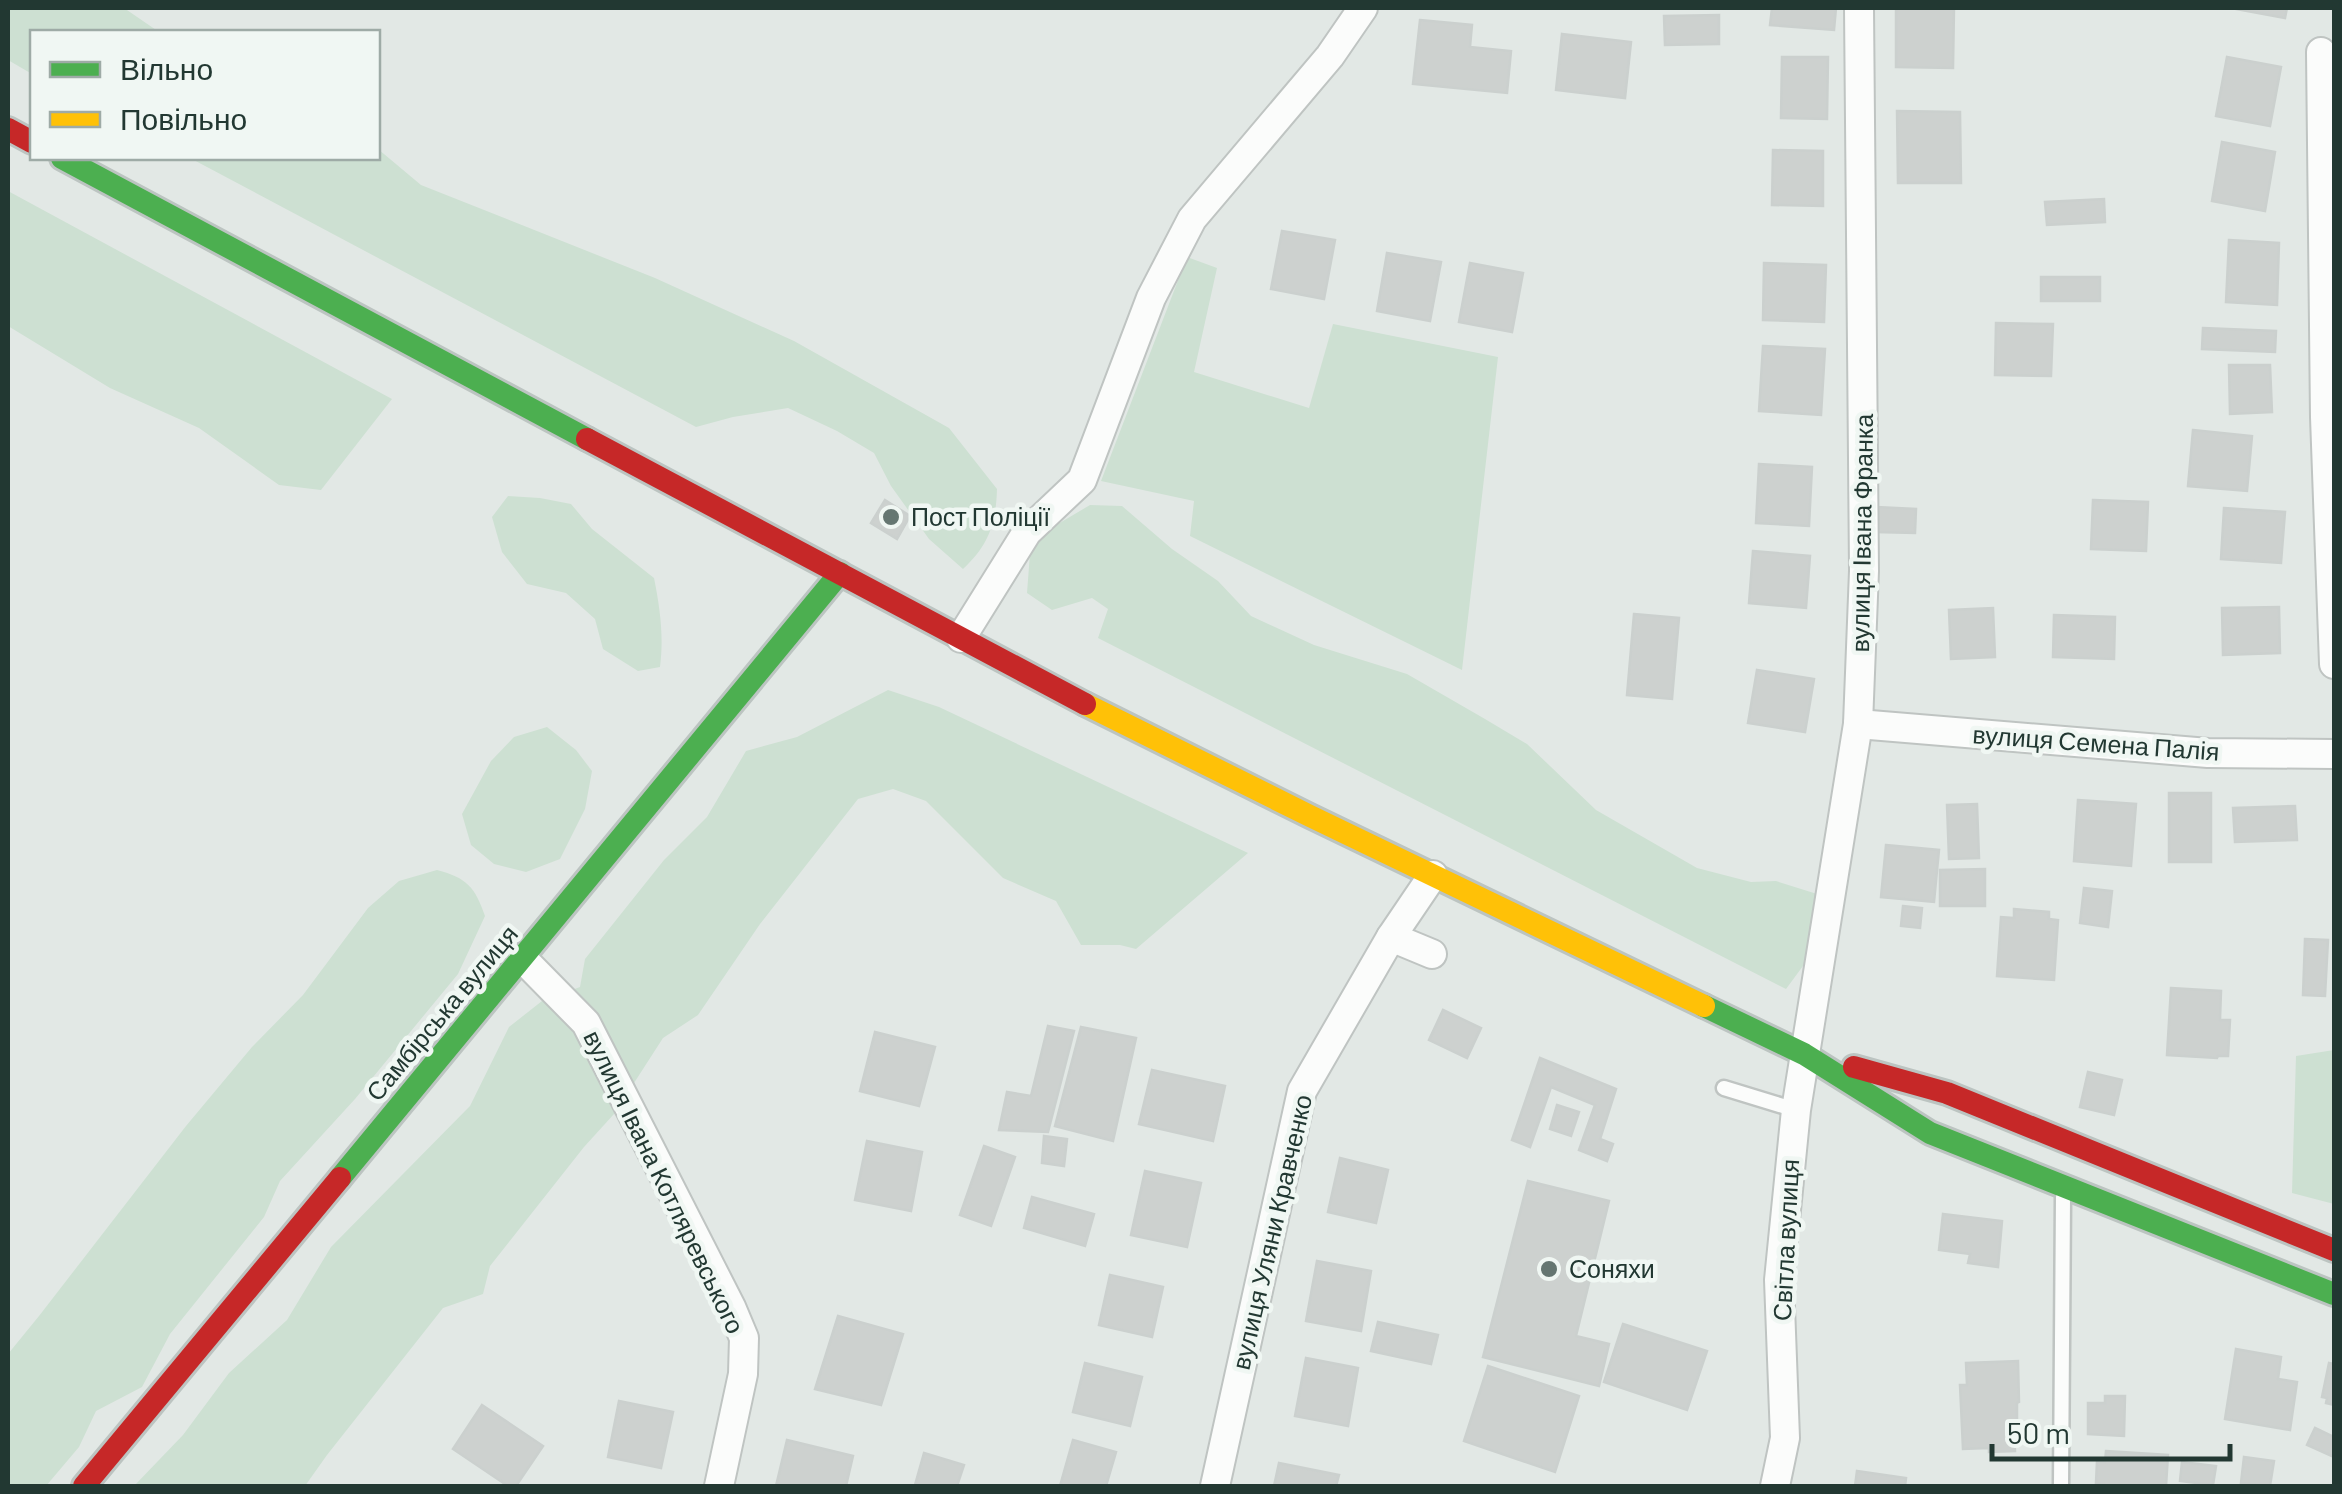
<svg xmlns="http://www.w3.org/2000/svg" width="2342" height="1494" viewBox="0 0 2342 1494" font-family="Barlow,sans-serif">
<rect width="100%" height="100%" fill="#e2e8e5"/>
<!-- green -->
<g fill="#cde0d2">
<polygon points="8,8 124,8 159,32 32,32 32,74 8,60"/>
<path d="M378 149 421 185 655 278 794 341 949 428 997 489C996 523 989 545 963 569L929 539 891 486 874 453 837 431 788 408 733 417 696 427 190 158H378Z"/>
<polygon points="8,191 392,399 321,490 279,485 199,428 110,388 8,326"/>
<polygon points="1187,257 1217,268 1194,372 1309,408 1333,324 1498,357 1462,670 1190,536 1194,501 1101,481"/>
<path d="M508 496 540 498 571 504 592 529 654 578C660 608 664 636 660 667L638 671 603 649 595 619 566 593 527 584 502 552 492 517Z"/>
<polygon points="1090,505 1122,506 1172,549 1218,581 1251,616 1314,645 1407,674 1485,719 1527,744 1596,810 1697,868 1751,882 1776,881 1817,894 1831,928 1786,989 1098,638 1108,609 1092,598 1052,610 1027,593 1031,540"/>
<polygon points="888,690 939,707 1248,853 1136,949 1120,945 1081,945 1056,901 1003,878 926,801 893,789 858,799 760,924 698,1015 663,1038 614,1114 584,1147 490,1266 483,1294 443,1308 327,1455 305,1486 134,1486 183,1435 229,1373 287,1320 331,1247 470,1106 509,1027 542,1001 580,987 585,959 664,860 707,817 746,751 797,737"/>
<polygon points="547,727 576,750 592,771 585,809 560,859 526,872 494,864 471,845 462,814 491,761 514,737"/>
<path d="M437 870C467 878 475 887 485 916L458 974 355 1099 280 1181 264 1217 170 1334 142 1387 96 1411 79 1447 46 1486H8V1354L39 1316 186 1126 252 1047 303 995 368 908 399 881Z"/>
<polygon points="2334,1050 2334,1204 2292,1193 2296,1056"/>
</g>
<!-- building -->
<g fill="#cdd1cf" stroke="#cbd0ce" stroke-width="2.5">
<polygon points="1772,8 1836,8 1834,30 1770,25"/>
<polygon points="1896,8 1954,8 1953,68 1896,67"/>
<polygon points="2231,8 2287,8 2285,18"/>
<polygon points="1719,15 1719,44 1665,45 1664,16"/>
<polygon points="1420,20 1472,25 1470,47 1511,51 1507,93 1413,84"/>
<polygon points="1562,34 1631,42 1625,98 1556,90"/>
<polygon points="1782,57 1828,57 1827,119 1781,118"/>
<polygon points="2227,57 2281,67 2270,126 2216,116"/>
<polygon points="1897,111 1960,112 1961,183 1898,183"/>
<polygon points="2222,142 2275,152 2265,211 2212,201"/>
<polygon points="1773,150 1823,151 1823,206 1772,205"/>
<polygon points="2104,199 2105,222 2047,225 2045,202"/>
<polygon points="1282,231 1335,240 1324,299 1271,289"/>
<polygon points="2229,240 2279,243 2277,305 2226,302"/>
<polygon points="1387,253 1441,262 1430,321 1377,311"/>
<polygon points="1470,263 1523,273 1512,332 1459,322"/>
<polygon points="1764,263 1826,265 1824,322 1763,320"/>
<rect x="2041" y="277" width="59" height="24"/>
<polygon points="1996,323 2053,324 2051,376 1995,375"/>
<polygon points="2203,328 2276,331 2275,352 2202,349"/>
<polygon points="1763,346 1825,349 1821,415 1759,411"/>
<polygon points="2229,365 2270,365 2272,412 2230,414"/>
<polygon points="2193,430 2252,436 2247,491 2188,486"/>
<polygon points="1759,464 1812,467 1809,526 1756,523"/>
<polygon points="885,500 910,516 897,539 871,523"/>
<polygon points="2093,500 2148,502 2146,551 2091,549"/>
<polygon points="1876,507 1916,509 1915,533 1875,532"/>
<polygon points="2224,508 2285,512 2281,563 2221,559"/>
<polygon points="1753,551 1810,556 1806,608 1749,603"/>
<polygon points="2279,607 2280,653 2223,655 2222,608"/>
<polygon points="1993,608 1995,657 1951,659 1949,610"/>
<polygon points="1634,614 1679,618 1672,699 1627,695"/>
<polygon points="2054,615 2115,617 2114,659 2053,657"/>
<polygon points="1757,670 1814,679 1805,732 1748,723"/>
<rect x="2169" y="793" width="42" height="69"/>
<polygon points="2078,800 2136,804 2131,866 2074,861"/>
<polygon points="1977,804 1979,858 1949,859 1947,805"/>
<polygon points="2295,806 2297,840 2235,842 2233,808"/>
<polygon points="1886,845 1939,850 1934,902 1881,897"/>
<polygon points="1985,869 1985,906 1940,906 1940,870"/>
<polygon points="2084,888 2112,891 2108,927 2080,923"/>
<polygon points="1903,906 1922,908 1920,928 1901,926"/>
<polygon points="2014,909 2049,912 2049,919 2058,920 2054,980 1997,976 2001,917 2014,918"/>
<polygon points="2305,939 2328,940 2325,996 2303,995"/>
<polygon points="2171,988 2221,991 2220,1020 2230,1020 2228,1056 2218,1056 2217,1058 2167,1055"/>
<polygon points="1443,1010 1481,1028 1467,1058 1429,1040"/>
<polygon points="1048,1026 1074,1031 1048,1132 999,1130 1007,1092 1031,1096"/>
<polygon points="1081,1027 1136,1038 1113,1141 1055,1126"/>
<polygon points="875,1032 935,1047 919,1106 860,1091"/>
<polygon points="1540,1058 1616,1089 1600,1139 1613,1144 1607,1161 1579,1150 1595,1105 1551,1087 1530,1147 1512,1140"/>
<polygon points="1152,1070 1225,1086 1213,1141 1139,1124"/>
<polygon points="2088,1072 2122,1080 2114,1115 2080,1107"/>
<polygon points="1557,1105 1579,1112 1571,1136 1550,1129"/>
<polygon points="1044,1136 1067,1139 1064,1166 1042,1163"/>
<polygon points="867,1141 922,1152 911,1211 855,1200"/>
<polygon points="984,1146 1015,1157 991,1226 960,1215"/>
<polygon points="1340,1158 1388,1170 1376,1223 1328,1212"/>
<polygon points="1145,1171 1201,1183 1187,1247 1131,1235"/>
<polygon points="1528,1181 1609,1201 1576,1336 1609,1344 1599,1386 1483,1357"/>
<polygon points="1032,1197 1094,1214 1085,1246 1024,1228"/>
<polygon points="1943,1214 2002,1221 1998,1267 1968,1263 1970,1254 1939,1250"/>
<polygon points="1317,1261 1371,1271 1361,1331 1306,1321"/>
<polygon points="1110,1275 1163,1287 1152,1337 1099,1325"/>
<polygon points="838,1316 903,1334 881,1405 815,1389"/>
<polygon points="1378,1322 1438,1335 1431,1364 1371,1351"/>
<polygon points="1623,1324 1707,1351 1687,1410 1604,1382"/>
<polygon points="2236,1349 2281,1357 2278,1379 2297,1382 2290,1430 2225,1419"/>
<polygon points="1306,1358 1358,1368 1348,1426 1295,1416"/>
<polygon points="2018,1361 2019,1402 2017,1403 2017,1427 2014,1427 2015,1451 1989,1452 1989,1448 1963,1449 1960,1385 1967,1385 1966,1363"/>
<polygon points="1085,1363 1142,1377 1130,1426 1073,1412"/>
<polygon points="2329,1363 2334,1364 2334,1405 2326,1403 2327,1398 2322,1397"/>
<polygon points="1488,1366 1579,1396 1555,1472 1464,1441"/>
<polygon points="2105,1396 2125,1396 2124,1436 2088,1434 2088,1403 2105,1403"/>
<polygon points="619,1401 673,1412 661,1468 608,1457"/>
<polygon points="482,1405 543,1446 516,1486 508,1486 453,1449"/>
<polygon points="2315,1428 2334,1437 2334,1457 2307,1445"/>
<polygon points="787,1440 853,1456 846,1486 776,1486"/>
<polygon points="1073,1440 1116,1452 1106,1486 1060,1486"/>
<polygon points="2106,1451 2168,1455 2166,1486 2104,1486 2104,1484 2096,1483 2097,1461 2105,1462"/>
<polygon points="924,1453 964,1465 957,1486 915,1485"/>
<polygon points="2244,1457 2274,1461 2270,1486 2241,1483"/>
<polygon points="2182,1462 2216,1466 2213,1485 2180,1481"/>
<polygon points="1279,1463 1339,1475 1336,1486 1274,1486"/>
<polygon points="1857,1471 1906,1478 1905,1486 1855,1486"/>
</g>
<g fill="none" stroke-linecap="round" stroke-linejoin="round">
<!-- lane casing -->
<g stroke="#bfc4c2" stroke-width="19">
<g id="lane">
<polyline points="1724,1088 1796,1110"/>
<polyline points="2061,1486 2063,1197"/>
</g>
</g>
<!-- street casing -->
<g stroke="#bfc4c2" stroke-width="32">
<g id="street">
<polyline points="2321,52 2325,417 2334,664"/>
<polyline points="961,638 1027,532 1082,480 1151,298 1192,219 1330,56 1363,8"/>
<polyline points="1858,724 2208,753 2334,754"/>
<polyline points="1391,937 1432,954"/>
<polyline points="523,959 586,1023 731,1307 744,1338 743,1374 719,1486"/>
<polyline points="1215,1486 1302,1091 1391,937 1433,875"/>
<polyline points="1775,1486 1785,1438 1779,1280 1796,1110 1858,724 1864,571 1859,8"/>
</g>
</g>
<!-- fast casing -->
<g stroke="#bcc4c1" stroke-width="28">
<g id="fast">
<polyline points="62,158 587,439"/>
<polyline points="1704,1006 1804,1054 1930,1133 2334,1294"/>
<polyline points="340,1178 840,573"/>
</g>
</g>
<!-- slow casing -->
<g stroke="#bcc4c1" stroke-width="28">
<polyline id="slow" points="1085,704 1310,816 1704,1006"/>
</g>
<!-- jam casing -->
<g stroke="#bcc4c1" stroke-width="28">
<g id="jam">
<polyline points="8,129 32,142"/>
<polyline points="587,439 1085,704"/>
<polyline points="1854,1067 1947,1093 2334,1250"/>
<polyline points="84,1486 340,1178"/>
</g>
</g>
<!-- lane -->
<use href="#lane" stroke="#fbfcfb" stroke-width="14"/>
<!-- street -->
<use href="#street" stroke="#fbfcfb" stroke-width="28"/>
<!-- fast -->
<use href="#fast" stroke="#4caf50" stroke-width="22"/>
<!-- slow -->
<use href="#slow" stroke="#ffc107" stroke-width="22"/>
<!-- jam -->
<use href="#jam" stroke="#c62828" stroke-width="22"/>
</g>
<!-- markers -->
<g fill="#657671" stroke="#f0f7f3" stroke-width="4">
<circle cx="891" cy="517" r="10"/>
<circle cx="1549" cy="1269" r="10"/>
</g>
<g text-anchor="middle" stroke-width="9" stroke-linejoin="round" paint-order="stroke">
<!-- poi labels -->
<g font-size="25" fill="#223832" stroke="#f0f7f3" text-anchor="start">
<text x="911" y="526">Пост Поліції</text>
<text x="1569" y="1278">Соняхи</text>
</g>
<!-- street labels -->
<g font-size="25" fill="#223832" stroke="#f0f7f3">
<text transform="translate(1862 533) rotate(-89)" y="9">вулиця Івана Франка</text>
<text transform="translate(2096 743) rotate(4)" y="9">вулиця Семена Палія</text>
<text transform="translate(442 1013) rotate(-50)" y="9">Самбірська вулиця</text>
<text transform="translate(664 1182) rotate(64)" y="9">вулиця Івана Котляревського</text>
<text transform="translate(1272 1232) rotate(-77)" y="9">вулиця Уляни Кравченко</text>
<text transform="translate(1786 1240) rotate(-87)" y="9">Світла вулиця</text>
</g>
</g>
<!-- border -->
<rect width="2342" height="1494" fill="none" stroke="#223832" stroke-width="20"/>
<!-- legend -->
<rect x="30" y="30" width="350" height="130" fill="#f0f7f3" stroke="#9eaba6" stroke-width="2.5"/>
<rect x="50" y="62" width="50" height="15" fill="#4caf50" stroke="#9eaba6" stroke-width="2.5"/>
<text x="120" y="80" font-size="30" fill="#223832">Вільно</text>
<rect x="50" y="112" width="50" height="15" fill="#ffc107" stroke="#9eaba6" stroke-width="2.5"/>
<text x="120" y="130" font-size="30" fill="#223832">Повільно</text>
<!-- scale -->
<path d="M1992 1444v15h238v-15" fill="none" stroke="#223832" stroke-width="5"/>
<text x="2007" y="1444" font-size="30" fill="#223832" stroke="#f0f7f3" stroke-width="8" paint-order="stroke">50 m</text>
</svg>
